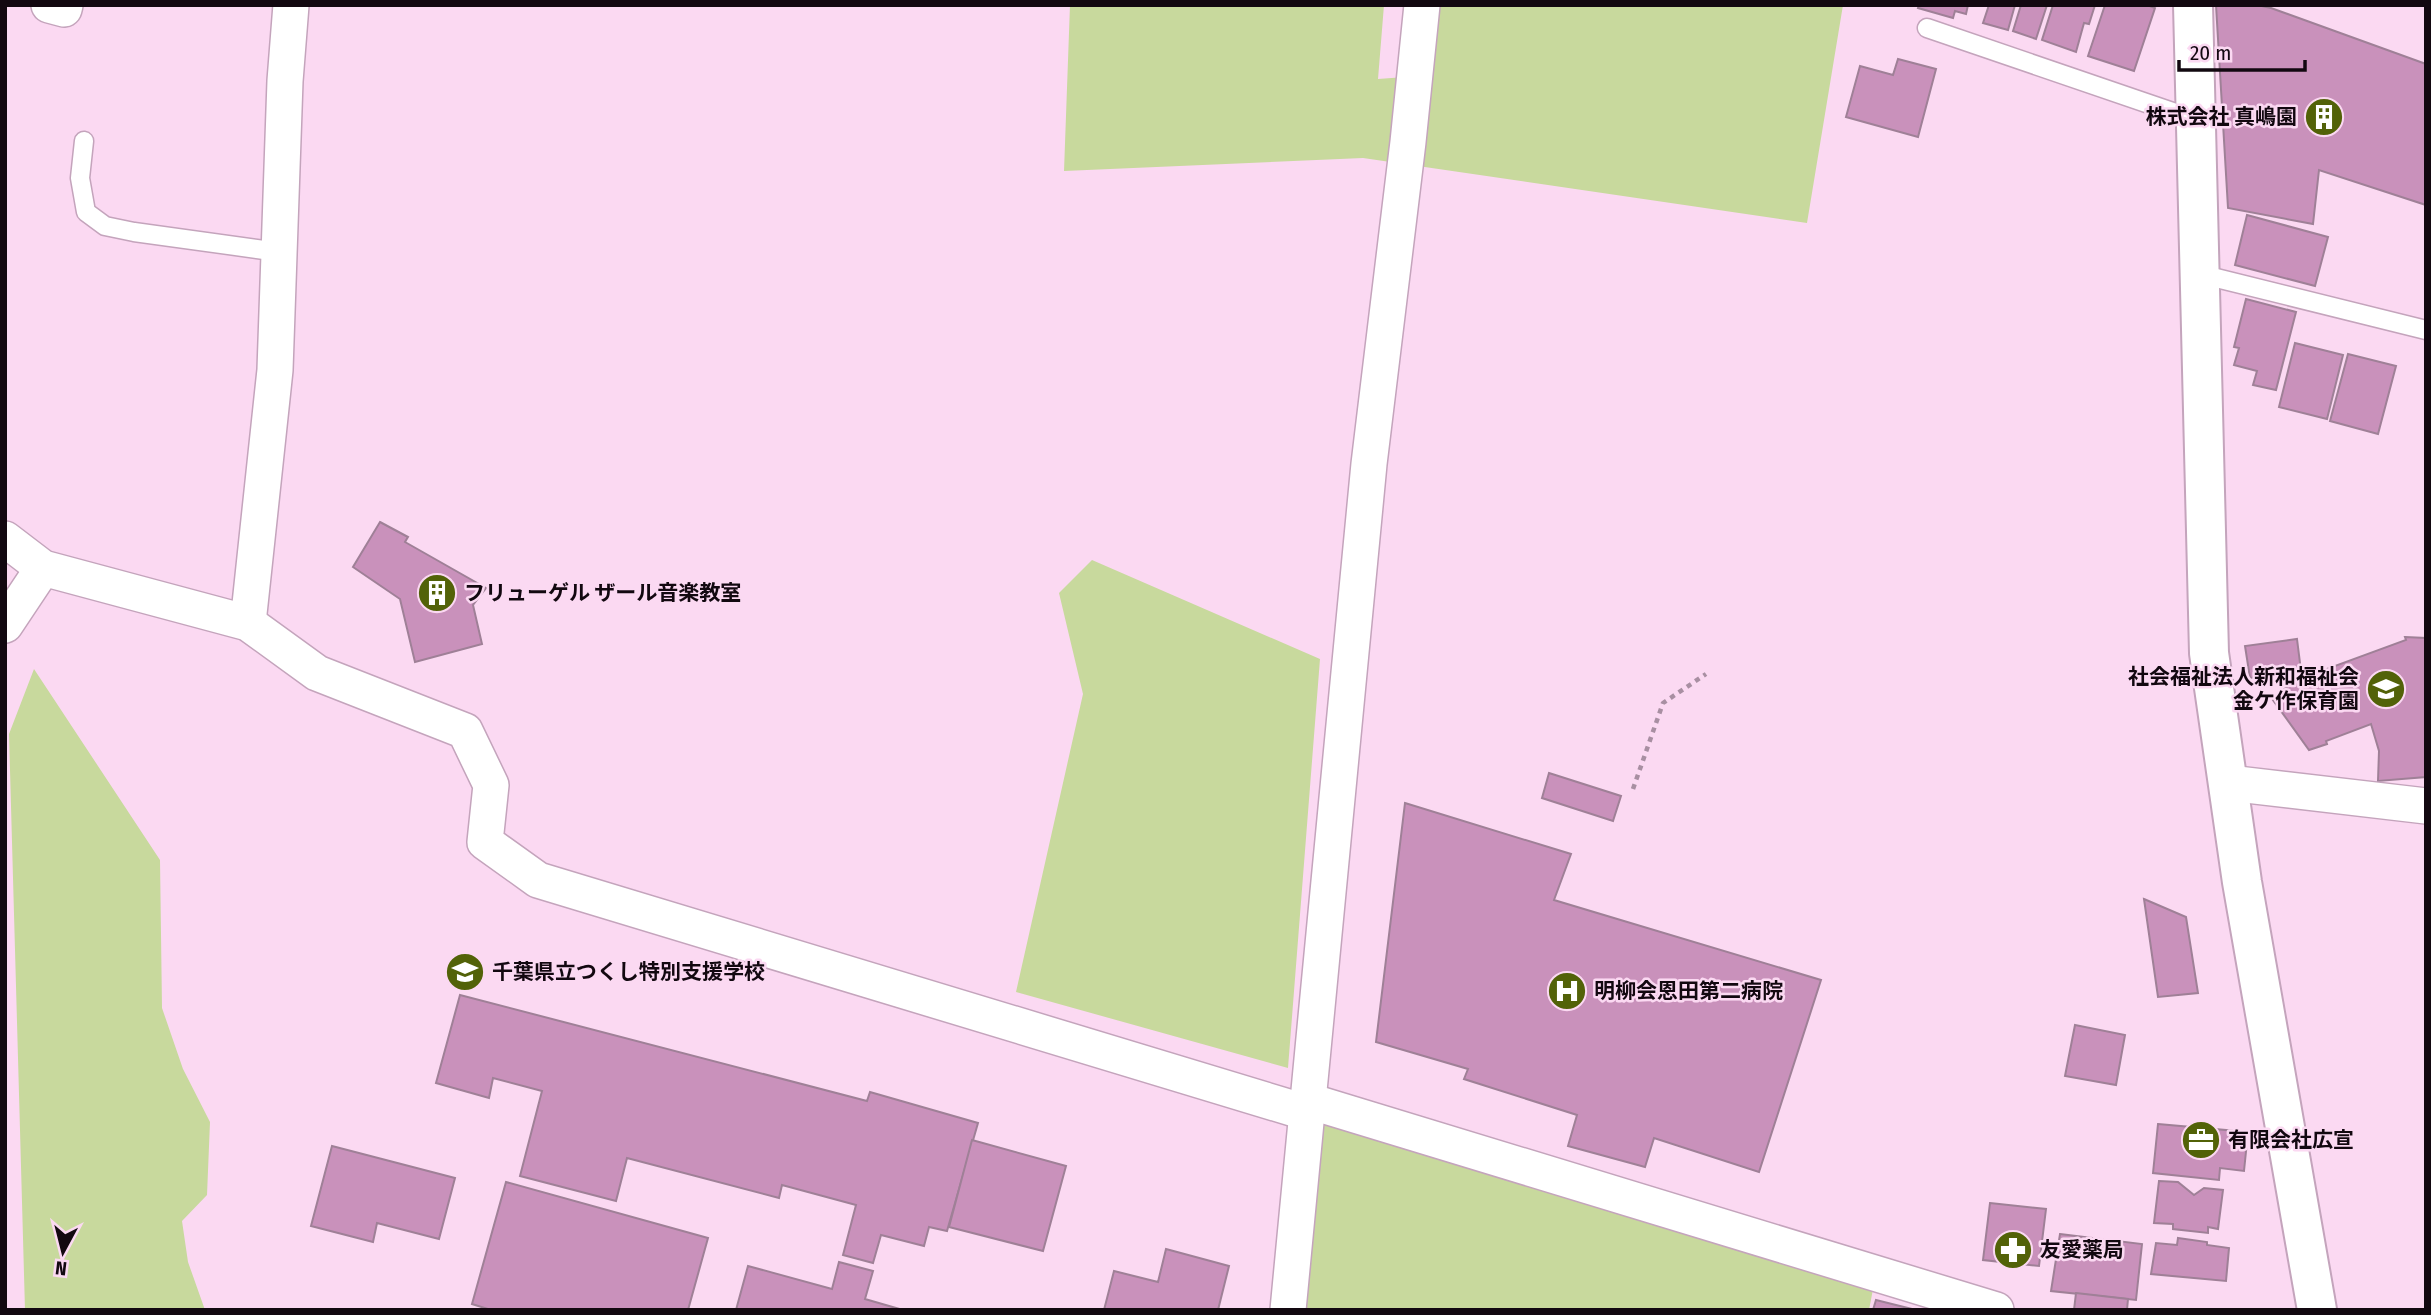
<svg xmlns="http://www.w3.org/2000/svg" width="2431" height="1315" viewBox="0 0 2431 1315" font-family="'Fira Sans Condensed','Noto Sans JP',sans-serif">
<rect width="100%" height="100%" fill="#fbd9f2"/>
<!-- green -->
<g fill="#c8d99d">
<polygon points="1070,5 1384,5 1378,79 1419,76 1427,5 1843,5 1807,223 1363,158 1064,171"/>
<polygon points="1092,560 1320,659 1288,1068 1016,992 1083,694 1059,593"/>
<polygon points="34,669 160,860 162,1008 183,1069 210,1122 207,1195 182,1221 188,1262 205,1310 25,1310 9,734"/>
<polygon points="1323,1120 1874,1284 1869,1310 1304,1310"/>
</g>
<!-- building -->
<g fill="#c991bb" stroke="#9f8097" stroke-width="2">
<polygon points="1919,5 1968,5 1966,14 1955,11 1953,18 1918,8"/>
<polygon points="1989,5 2015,5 2008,30 1983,23"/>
<polygon points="2021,5 2047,5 2036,39 2013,31"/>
<polygon points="2053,5 2095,5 2089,24 2084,23 2076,52 2042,40"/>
<polygon points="2105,5 2147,5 2155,8 2134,71 2088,56"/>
<polygon points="2216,5 2257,5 2271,8 2426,64 2426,205 2319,170 2313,224 2228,208"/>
<polygon points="1898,59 1936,69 1918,137 1846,117 1860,66 1893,75"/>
<polygon points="2247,215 2328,237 2315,286 2235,265"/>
<polygon points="2246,299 2296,312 2276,390 2253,385 2257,371 2234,365 2239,348 2234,347"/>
<polygon points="2295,343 2343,355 2327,419 2279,407"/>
<polygon points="2348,354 2396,366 2378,434 2330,421"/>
<polygon points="380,522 408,537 405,542 486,588 473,605 482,644 415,662 400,599 353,567"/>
<polygon points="2405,637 2426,638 2426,777 2378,781 2379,751 2371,724 2326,741 2327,744 2309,750 2273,700 2295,679 2297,680 2406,640"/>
<polygon points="2297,639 2301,671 2250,678 2245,646"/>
<polygon points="1549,773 1621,796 1613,821 1542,798"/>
<polygon points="1405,803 1571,854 1554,900 1821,980 1759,1172 1654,1138 1645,1167 1568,1146 1577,1115 1464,1079 1468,1069 1376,1042"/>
<polygon points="2144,899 2186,917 2198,993 2158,997"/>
<polygon points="460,995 867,1101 870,1092 978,1123 947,1231 929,1227 924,1246 881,1235 873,1263 843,1255 856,1205 782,1185 779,1198 627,1158 616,1201 520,1176 542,1091 493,1078 489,1098 436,1083"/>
<polygon points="2075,1025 2125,1035 2116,1085 2065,1076"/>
<polygon points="2158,1124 2248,1132 2244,1171 2220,1168 2219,1180 2153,1173"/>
<polygon points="972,1140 1066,1166 1043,1251 949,1227"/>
<polygon points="332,1146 455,1178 439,1239 377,1223 373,1242 311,1226"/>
<polygon points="2159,1181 2178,1182 2194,1195 2204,1188 2223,1190 2218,1229 2208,1227 2208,1233 2173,1229 2173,1224 2154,1223"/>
<polygon points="506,1182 708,1238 688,1310 491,1310 472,1304"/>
<polygon points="1990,1203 2046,1209 2039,1266 1983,1260"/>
<polygon points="2060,1234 2142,1244 2136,1300 2051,1291"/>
<polygon points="2178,1238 2207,1242 2207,1245 2229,1248 2226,1281 2151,1274 2156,1243 2177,1245"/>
<polygon points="1166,1249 1229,1266 1218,1310 1104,1310 1114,1271 1158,1282"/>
<polygon points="839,1262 873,1271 865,1299 903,1310 736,1310 748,1266 832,1289"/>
<polygon points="2076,1293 2128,1299 2127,1310 2074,1310"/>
<polygon points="1876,1300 1916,1310 1873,1310"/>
</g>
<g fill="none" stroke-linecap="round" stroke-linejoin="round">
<!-- lane casing -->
<g stroke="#c4a4bc" stroke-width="21">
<g id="lane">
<polyline points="1927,28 2196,120"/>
<polyline points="84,141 80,178 86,212 105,226 134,232 279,252"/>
<polyline points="2200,274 2426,330"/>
</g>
</g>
<!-- street casing -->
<g stroke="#c4a4bc" stroke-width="38">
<g id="street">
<polyline points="49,5 64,9 65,5"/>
<polyline points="5,539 43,568 248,623 317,673 465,731 491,785 485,842 538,880 1308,1113"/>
<polyline points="248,623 275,370 285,81 291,5"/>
<polyline points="5,625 43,568"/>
<polyline points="2229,783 2426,806"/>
<polyline points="1309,1101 1996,1310"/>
<polyline points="1288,1310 1369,464 1408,142 1422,5"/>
</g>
</g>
<!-- secondary casing -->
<g stroke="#c4a4bc" stroke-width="42">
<polyline id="secondary" points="2193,5 2209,653 2242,882 2317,1310"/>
</g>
<!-- path -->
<polyline stroke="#a88fa2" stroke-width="4.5" stroke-dasharray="5 5" stroke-linecap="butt" points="1633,789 1663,703 1706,674"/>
<!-- lane -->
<use href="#lane" stroke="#fff" stroke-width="18"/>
<!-- street -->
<use href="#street" stroke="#fff" stroke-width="35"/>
<!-- secondary -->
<use href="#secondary" stroke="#fff" stroke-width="38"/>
</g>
<!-- icons -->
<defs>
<g id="building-disc" transform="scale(2.0125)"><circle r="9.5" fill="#526208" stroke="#fbd9f2"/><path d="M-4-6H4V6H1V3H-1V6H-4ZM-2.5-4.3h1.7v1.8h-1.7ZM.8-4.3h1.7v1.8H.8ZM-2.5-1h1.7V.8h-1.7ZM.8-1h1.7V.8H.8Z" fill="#fff"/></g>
<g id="school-disc" transform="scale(2.0125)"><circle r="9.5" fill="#526208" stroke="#fbd9f2"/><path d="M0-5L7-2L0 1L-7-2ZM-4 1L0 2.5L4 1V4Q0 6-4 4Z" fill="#fff"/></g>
<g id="hospital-disc" transform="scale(2.0125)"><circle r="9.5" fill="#526208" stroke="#fbd9f2"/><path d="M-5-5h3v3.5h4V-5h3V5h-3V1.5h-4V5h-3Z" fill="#fff"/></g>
<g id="office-disc" transform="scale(2.0125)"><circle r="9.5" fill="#526208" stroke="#fbd9f2"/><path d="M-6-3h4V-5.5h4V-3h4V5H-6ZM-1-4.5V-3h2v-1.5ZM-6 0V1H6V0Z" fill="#fff"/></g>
<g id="pharmacy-disc" transform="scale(2.0125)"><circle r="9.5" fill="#526208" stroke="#fbd9f2"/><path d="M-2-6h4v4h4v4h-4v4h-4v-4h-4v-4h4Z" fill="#fff"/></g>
</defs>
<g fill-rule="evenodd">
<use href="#building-disc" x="2324" y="117"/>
<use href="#building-disc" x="437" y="593"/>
<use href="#school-disc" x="2386" y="689"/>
<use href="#school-disc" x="465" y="972"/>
<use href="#hospital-disc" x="1567" y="991"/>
<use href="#office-disc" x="2201" y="1140"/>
<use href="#pharmacy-disc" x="2013" y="1250"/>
</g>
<g text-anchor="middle" stroke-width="5" stroke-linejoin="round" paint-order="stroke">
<!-- poi labels -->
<g font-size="21" font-weight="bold" fill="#120810" stroke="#fbd9f2" text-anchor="start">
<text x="2297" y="124" text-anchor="end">株式会社 真嶋園</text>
<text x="464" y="600">フリューゲル ザール音楽教室</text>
<text x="2359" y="684" text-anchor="end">社会福祉法人新和福祉会<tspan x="2359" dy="24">金ケ作保育園</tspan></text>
<text x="492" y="979">千葉県立つくし特別支援学校</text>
<text x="1594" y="998">明柳会恩田第二病院</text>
<text x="2228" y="1147">有限会社広宣</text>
<text x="2040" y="1257">友愛薬局</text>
</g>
</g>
<!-- border -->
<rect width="2431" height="1315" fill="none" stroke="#120810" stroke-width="14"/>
<!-- north arrow -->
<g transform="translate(63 1252) rotate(187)" stroke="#fbd9f2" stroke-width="5" paint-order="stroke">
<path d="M0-5L12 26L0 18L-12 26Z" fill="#120810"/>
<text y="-10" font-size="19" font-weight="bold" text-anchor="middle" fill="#120810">N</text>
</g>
<!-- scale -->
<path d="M2179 60v10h126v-10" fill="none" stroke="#120810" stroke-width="3.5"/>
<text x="2190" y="60" font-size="21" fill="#120810" stroke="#fbd9f2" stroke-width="5" paint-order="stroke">20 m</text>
</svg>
